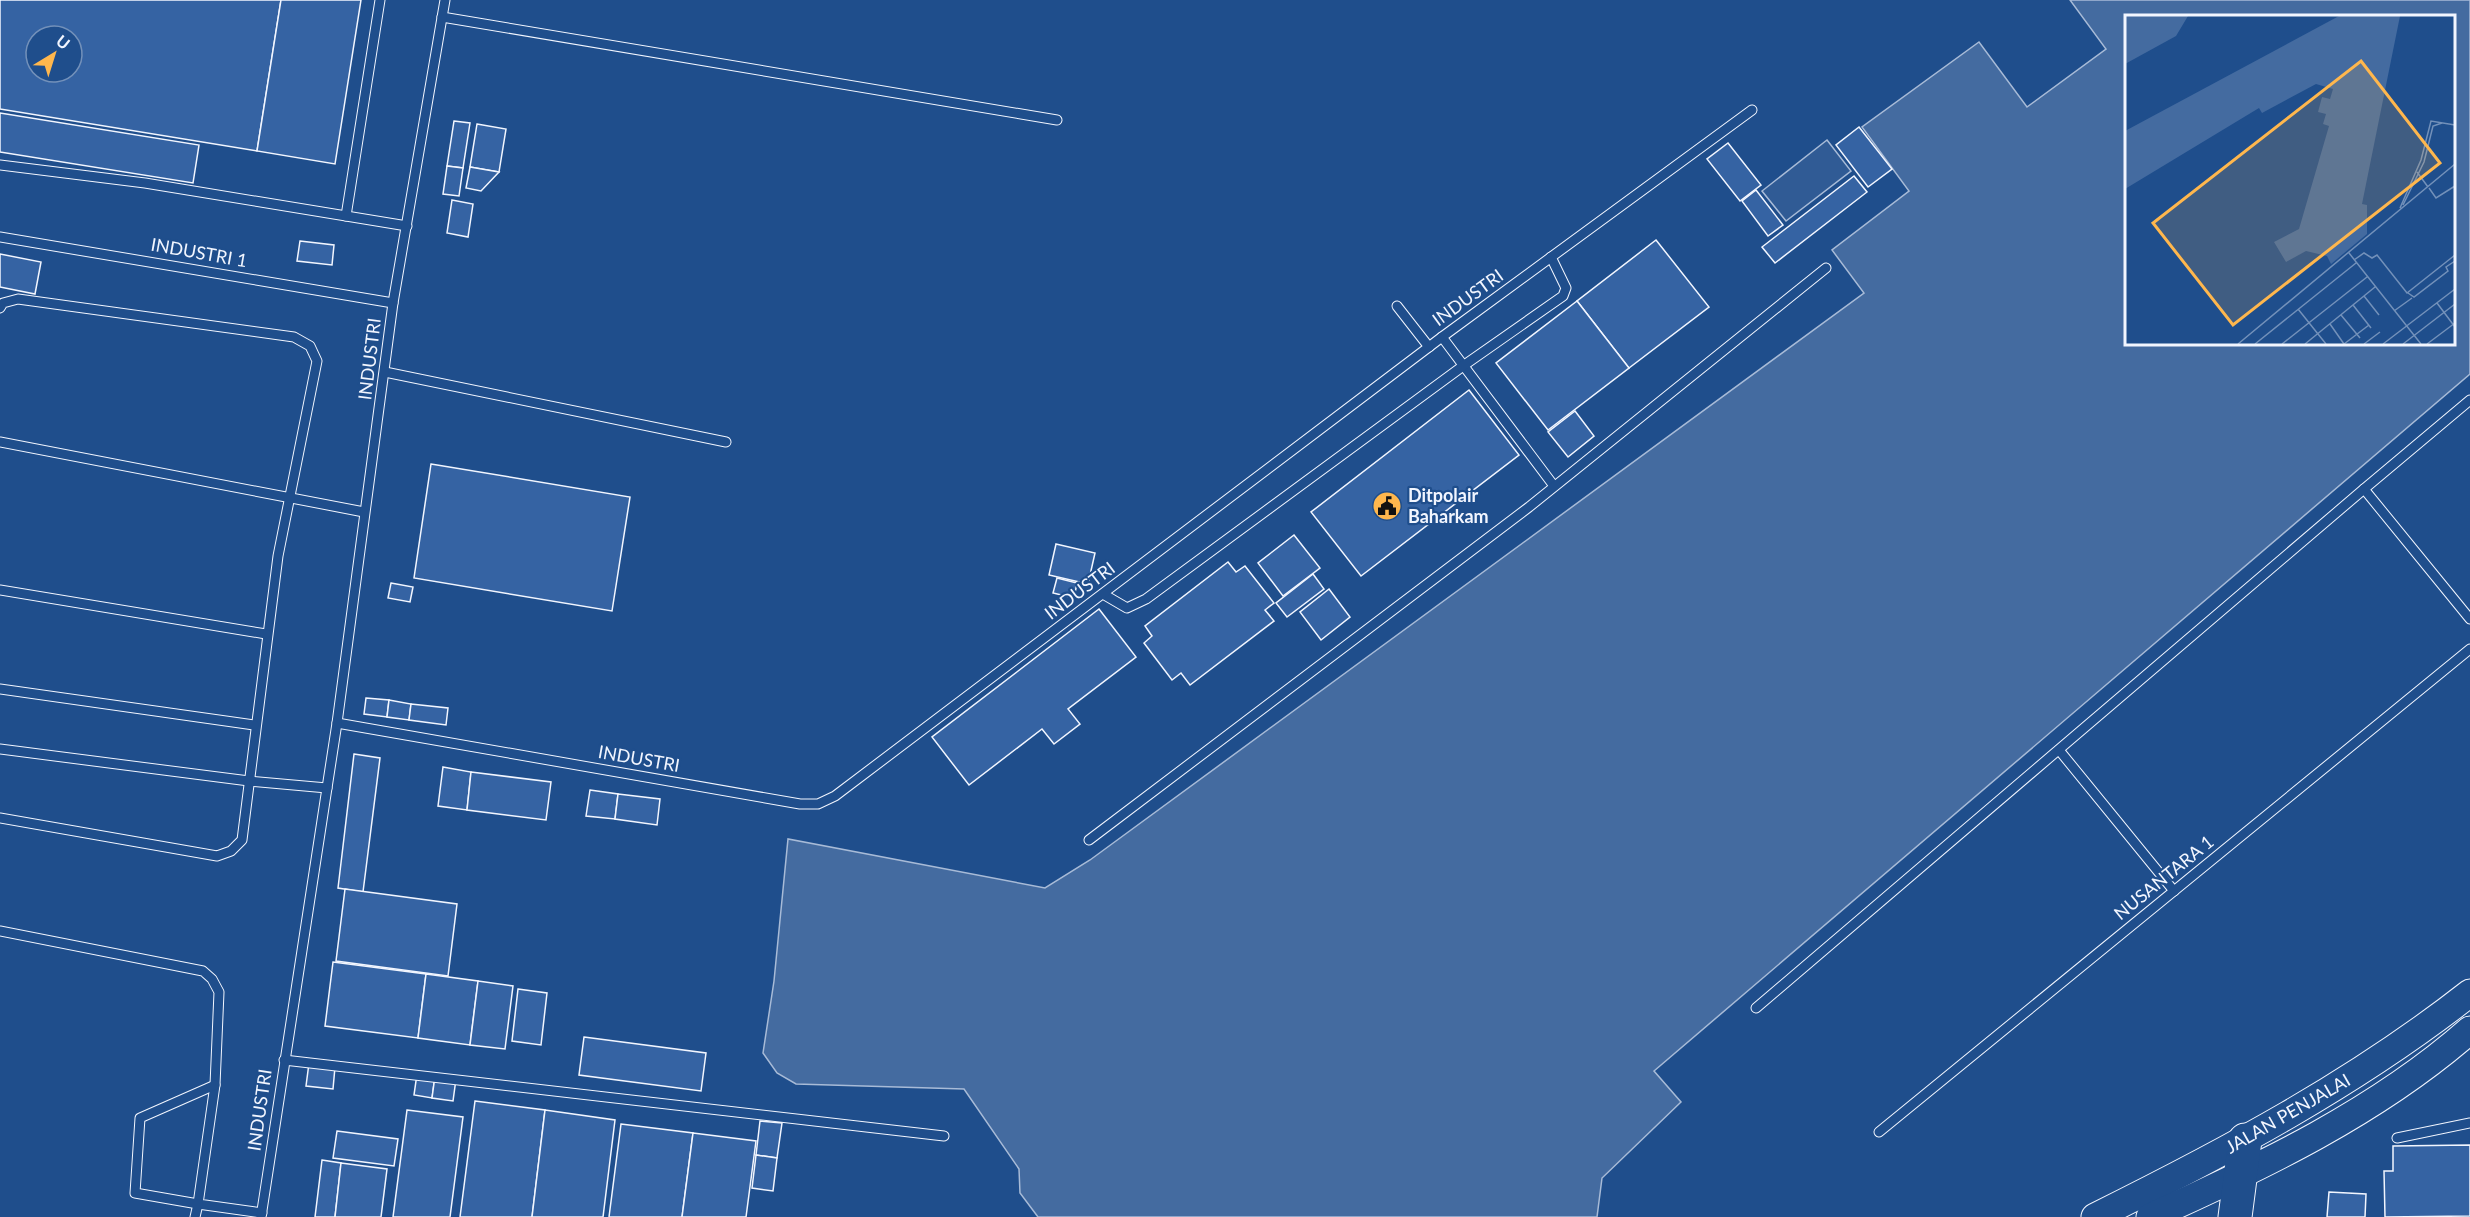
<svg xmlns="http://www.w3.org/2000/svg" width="2470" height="1217" viewBox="0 0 2470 1217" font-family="Lato,sans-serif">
<rect width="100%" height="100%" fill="#1f4e8c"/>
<!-- green -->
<polygon fill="#305b95" stroke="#a8bbd7" stroke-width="1.5" points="1827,140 1851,171 1786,221 1762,191"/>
<!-- water -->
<path fill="#446ba0" stroke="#a8bbd7" stroke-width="1.5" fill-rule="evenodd" d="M2070 0H2470V374L1654 1071 1681 1102 1602 1178 1597 1217H1038L1020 1193 1019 1169 964 1089 796 1084 777 1073 763 1053 774 981 788 839 1045 888 1090 860 1864 293 1832 250 1909 191 1862 127 1979 42 2027 107 2106 49ZM2126 16H2454V344H2126Z"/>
<!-- building -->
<g fill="#3563a3" stroke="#f2f6ff" stroke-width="1.5" fill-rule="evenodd">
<path d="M0 0H281L257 151 0 109ZM36 36H72V72H36Z"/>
<polygon points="281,0 361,0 335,164 257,151"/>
<polygon points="0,113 199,145 193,183 0,152"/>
<polygon points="454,121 470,123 463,168 447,166"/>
<polygon points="477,124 506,129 499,172 470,167"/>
<polygon points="1859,127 1892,169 1868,187 1836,145"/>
<polygon points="1728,143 1761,185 1740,201 1707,159"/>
<polygon points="447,166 463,168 459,196 443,194"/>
<polygon points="470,167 499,172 481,191 466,188"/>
<polygon points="1854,176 1867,192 1775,263 1762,247"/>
<polygon points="1756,190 1783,225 1768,236 1742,201"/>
<polygon points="452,200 473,204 468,237 447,233"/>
<polygon points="1656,240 1709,307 1629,368 1577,301"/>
<polygon points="300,241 334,245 332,265 297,261"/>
<polygon points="0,254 41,262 35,294 0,287"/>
<polygon points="1577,301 1629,368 1548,430 1496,363"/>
<polygon points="1469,390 1519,455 1361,576 1311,512"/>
<polygon points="1575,411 1594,436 1568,457 1548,432"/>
<polygon points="431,464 630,497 612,611 414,578"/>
<polygon points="1294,535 1320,568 1283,596 1258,563"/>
<polygon points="1056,544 1095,553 1088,584 1049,575"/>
<polygon points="1228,562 1236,572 1245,566 1274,603 1265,610 1274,621 1190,685 1181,673 1172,680 1144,643 1152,636 1145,626"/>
<polygon points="1313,574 1324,589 1287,617 1276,603"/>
<polygon points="1057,578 1077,583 1074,598 1053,593"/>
<polygon points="391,583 413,587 410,602 388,598"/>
<polygon points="1329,589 1350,617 1321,640 1300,612"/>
<polygon points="1099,609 1136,657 1068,709 1080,724 1054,744 1042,729 969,785 932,737"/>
<polygon points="366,698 389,700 387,717 364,714"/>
<polygon points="389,700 411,704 409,720 387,717"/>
<polygon points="411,704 448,708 446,725 409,720"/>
<polygon points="354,754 380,758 363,892 338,888"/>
<polygon points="443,767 471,772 467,810 438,806"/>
<polygon points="471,772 551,782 546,820 467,810"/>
<polygon points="590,790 618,794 615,819 586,816"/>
<polygon points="618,794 660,799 657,825 615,819"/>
<polygon points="345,889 457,904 448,976 336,961"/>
<polygon points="333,962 426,974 418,1038 325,1026"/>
<polygon points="426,974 478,981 470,1045 418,1038"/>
<polygon points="478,981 513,986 505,1049 470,1045"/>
<polygon points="518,989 547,993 541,1045 512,1041"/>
<polygon points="584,1037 706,1053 701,1091 579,1075"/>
<polygon points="309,1063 335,1067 333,1089 306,1086"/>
<polygon points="417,1074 435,1076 432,1098 414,1095"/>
<polygon points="435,1076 456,1079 453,1101 432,1098"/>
<polygon points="475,1101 545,1110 532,1217 460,1217"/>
<polygon points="407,1110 463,1117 450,1217 393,1217"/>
<polygon points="545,1110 615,1120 603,1217 532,1217"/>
<polygon points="760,1121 782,1123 777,1158 756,1155"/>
<polygon points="621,1124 693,1133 682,1217 609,1217"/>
<polygon points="337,1131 398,1139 394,1166 333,1158"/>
<polygon points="693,1133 756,1141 746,1217 682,1217"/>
<polygon points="2470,1145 2470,1216 2385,1217 2384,1171 2393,1171 2393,1146"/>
<polygon points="756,1155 777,1158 773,1191 752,1188"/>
<polygon points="322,1160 341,1163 335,1217 315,1217"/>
<polygon points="341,1163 387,1169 381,1217 335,1217"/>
<polygon points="2329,1192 2366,1194 2365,1217 2327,1217"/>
</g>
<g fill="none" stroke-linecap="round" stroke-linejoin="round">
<!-- lane casing -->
<g stroke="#f2f6ff" stroke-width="11">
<g id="lane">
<polyline points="442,17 1057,120"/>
<polyline points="0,165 145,183 407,226"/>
<polyline points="346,216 380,0"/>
<polyline points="0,237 393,303"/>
<polyline points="1397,306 1429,347"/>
<polyline points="0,308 3,303 18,299 294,337 310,346 317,361 278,556 242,840 231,851 217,856 0,818"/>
<polyline points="1442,337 1554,486"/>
<polyline points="385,372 726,442"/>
<polyline points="2470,400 2364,489 2470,619"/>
<polyline points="0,442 364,512"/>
<polyline points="0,590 266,634"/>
<polyline points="1103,594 1127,608 1146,599 1463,366 1563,296 1566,288 1551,257"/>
<polyline points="0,689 254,725"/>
<polyline points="337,723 800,804 818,804 835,796 1442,337 1752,110"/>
<polyline points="0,749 249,781 327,788"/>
<polyline points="2059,750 2174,891"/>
<polyline points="1089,840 1529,507 1826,268"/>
<polyline points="0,931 203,971 212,979 219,992 215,1085 198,1204 262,1213"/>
<polyline points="1756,1008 2364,489"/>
<polyline points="284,1060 944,1136"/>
<polyline points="1879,1132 2470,649"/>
<polyline points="2397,1138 2470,1123"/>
<polyline points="195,1217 198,1204 135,1193 140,1118 215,1085"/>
<polyline points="261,1217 337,723 393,303 445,0"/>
</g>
</g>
<!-- secondary casing -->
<g stroke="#f2f6ff" stroke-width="29">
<g id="secondary">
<path d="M2095 1217C2226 1152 2354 1084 2470 993"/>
<path d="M2150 1217C2261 1167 2377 1112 2470 1030"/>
</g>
</g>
<!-- highway casing -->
<g stroke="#f2f6ff" stroke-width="35">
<polyline id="highway" points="2235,1217 2245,1140"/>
</g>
<!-- lane -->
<use href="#lane" stroke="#1f4e8c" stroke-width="9"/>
<!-- secondary -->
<use href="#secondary" stroke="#1f4e8c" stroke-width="27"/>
<!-- highway -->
<use href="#highway" stroke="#1f4e8c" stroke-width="33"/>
</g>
<!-- icons -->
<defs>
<g id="civic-disc" transform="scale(1.5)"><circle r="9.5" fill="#ffb74d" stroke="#1f4e8c"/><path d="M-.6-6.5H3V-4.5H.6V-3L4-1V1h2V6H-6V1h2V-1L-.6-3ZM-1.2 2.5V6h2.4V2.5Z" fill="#111"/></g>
</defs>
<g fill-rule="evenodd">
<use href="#civic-disc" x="1387" y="506"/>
</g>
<g text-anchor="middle" stroke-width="4.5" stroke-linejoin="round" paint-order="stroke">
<!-- street labels -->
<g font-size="18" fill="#f2f6ff" stroke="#1f4e8c">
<text transform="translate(199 253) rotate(10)" y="6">INDUSTRI 1</text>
<text transform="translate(1468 298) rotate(-36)" y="6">INDUSTRI</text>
<text transform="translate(370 359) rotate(-83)" y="6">INDUSTRI</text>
<text transform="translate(1080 591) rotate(-37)" y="6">INDUSTRI</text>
<text transform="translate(639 759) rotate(10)" y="6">INDUSTRI</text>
<text transform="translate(2164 878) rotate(-39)" y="6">NUSANTARA 1</text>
<text transform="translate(260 1110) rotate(-82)" y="6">INDUSTRI</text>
<text transform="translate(2288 1114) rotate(-30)" y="6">JALAN PENJALAI</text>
</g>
<!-- poi labels -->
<g font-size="18" font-weight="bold" fill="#f2f6ff" stroke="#1f4e8c" text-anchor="start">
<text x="1408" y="502">Ditpolair<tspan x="1408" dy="21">Baharkam</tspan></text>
</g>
</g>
<!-- overview -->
<g transform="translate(2125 15)">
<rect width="330" height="330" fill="#1f4e8c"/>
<path d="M0 1H63L51 21 0 49ZM214 1H275L237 189 242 190V219L206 249 202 241 181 236 161 247 149 227 174 214 204 111 198 109 201 99 193 97 197 82 205 84 208 74 191 69 137 98 134 93 0 174V116Z" fill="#446ba0"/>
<path fill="none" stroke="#7391ba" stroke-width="1.5" d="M292 157 303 172M304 173 311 183 330 171M278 190 299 147 308 111 317 108M275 193 296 145 306 106 330 110M224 238 296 329M229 245 239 238 247 243 252 240 282 278 330 240M283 278 289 282 323 256 321 252 330 246M239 281 254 300M312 288 330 312M228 290 246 313M173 294 201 329M269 296 287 283M216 300 235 323M205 309 219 329M113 329 330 149M130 329 231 248M157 329 242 262M180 329 250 272M219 329 244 310M239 329 255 317M258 329 330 274M278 329 330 289M302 329 330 308"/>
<path fill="#ffb74d" fill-opacity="0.15" stroke="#ffb74d" stroke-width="3" d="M236 46 315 148 108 310 28 208Z"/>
<rect width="330" height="330" fill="none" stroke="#f2f6ff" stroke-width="3"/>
</g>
<!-- north arrow -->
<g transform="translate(54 54) rotate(38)"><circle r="28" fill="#1f4e8c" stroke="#7391ba" stroke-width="1.5"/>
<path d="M0-4.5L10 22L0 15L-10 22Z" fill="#ffb74d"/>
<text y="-9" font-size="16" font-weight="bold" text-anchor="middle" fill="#f2f6ff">U</text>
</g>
</svg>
